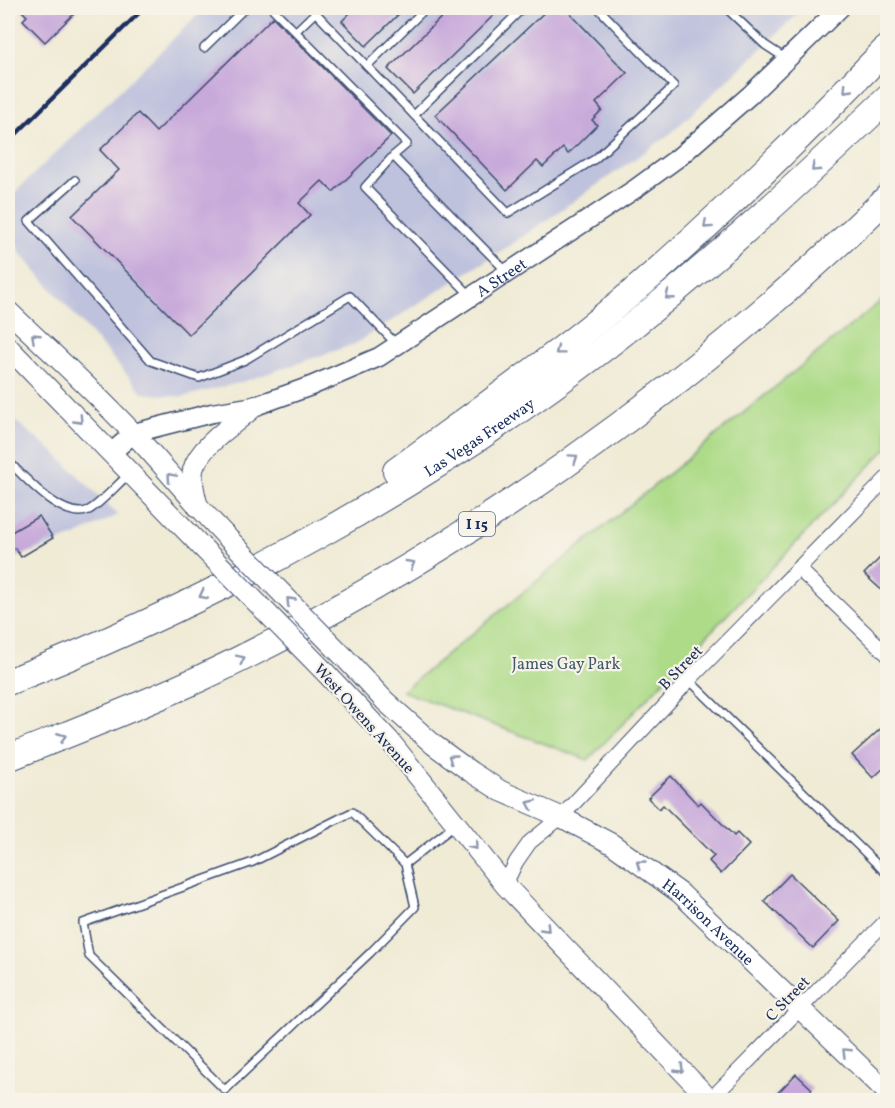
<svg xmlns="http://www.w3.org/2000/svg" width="895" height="1108" viewBox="0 0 895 1108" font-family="Vollkorn,serif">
<rect width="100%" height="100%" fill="#f7f3e8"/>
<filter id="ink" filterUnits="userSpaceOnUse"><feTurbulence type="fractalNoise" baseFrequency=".0167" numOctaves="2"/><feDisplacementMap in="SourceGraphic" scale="12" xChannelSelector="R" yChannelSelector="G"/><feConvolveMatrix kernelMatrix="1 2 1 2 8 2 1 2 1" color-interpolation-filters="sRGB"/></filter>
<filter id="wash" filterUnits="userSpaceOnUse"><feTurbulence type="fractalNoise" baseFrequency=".008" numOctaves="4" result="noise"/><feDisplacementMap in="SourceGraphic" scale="24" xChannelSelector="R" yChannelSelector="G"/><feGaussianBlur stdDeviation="1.35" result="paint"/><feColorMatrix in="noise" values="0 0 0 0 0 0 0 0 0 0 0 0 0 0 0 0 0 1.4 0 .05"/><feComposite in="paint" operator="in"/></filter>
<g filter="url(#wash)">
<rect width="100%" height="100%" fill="#f0ebd5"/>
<!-- industrial -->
<g fill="#bfc2dd">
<polygon points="205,8 804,8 669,135 512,244 355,344 242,382 182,397 143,393 20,253 8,223 8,199"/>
<polygon points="8,415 55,453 118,515 75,536 8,560"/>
</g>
<!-- green -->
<polygon fill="#addb88" stroke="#648573" stroke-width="1.5" points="887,296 887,448 588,760 402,691"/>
<g id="blocks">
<!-- building -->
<g fill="#c7a9da">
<polygon points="19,8 80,8 45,42 23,20 27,16"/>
<polygon points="355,8 405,8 366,46 342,21"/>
<polygon points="451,8 501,8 413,94 388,69"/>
<polygon points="549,8 565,8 627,73 596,103 602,110 592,120 597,125 568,154 563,148 543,167 537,161 507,190 435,115"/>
<polygon points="273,17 391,136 333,192 322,181 299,203 310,215 189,335 72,216 119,170 100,150 138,113 156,132"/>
<polygon points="39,516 53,538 21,557 15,548 8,552 8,534"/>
<polygon points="888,550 888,596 864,574"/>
<polygon points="888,722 888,764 873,778 852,755"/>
<polygon points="671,776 698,805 701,802 734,836 737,833 749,845 721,874 709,861 714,856 663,805 659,809 648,798"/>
<polygon points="790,874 839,921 813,948 764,901"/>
<polygon points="796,1074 812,1089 801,1101 770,1101"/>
</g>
</g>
</g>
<g filter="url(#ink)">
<use href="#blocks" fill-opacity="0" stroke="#3b4b70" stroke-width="1.5"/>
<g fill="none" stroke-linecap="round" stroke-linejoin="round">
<!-- service casing -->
<g stroke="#3b4b70" stroke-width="10">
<g id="service">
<polyline points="272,8 407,144 393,156"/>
<polyline points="726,8 765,45 785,58"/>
<polyline points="315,12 508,213 595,159 674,86 598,8"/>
<polyline points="296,31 320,8"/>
<polyline points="204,48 245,8"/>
<polyline points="367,66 426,8"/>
<polyline points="414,115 523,8"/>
<polyline points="75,180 29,221 151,361 199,378 245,360 350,296 396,344"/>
<polyline points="470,295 365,187 393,156 507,272"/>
<path d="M8 461C25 477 63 522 89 510 99 505 119 483 128 475"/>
<polyline points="689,680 888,875"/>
<polyline points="405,864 415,907 370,953 225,1090 89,956 83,923 253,862 352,812 405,864 454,826"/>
</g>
</g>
<!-- minor casing -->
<g stroke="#3b4b70" stroke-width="16">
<g id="minor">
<polyline points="798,568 888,655"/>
<polyline points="505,885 516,862 530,842 561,817 689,680 888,477"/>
<polyline points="710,1100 888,919"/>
</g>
</g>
<!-- tertiary casing -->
<g stroke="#3b4b70" stroke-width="21">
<g id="tertiary">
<path id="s1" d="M111 453 134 433 212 413 255 406 311 386 379 357 635 189 679 157 750 95 840 8"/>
</g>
</g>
<!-- secondary casing -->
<g stroke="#3b4b70" stroke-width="22">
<g id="secondary">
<path d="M8 311C50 351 93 390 133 433 164 466 193 502 225 535"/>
<polyline points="8,347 202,547"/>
<path d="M198 507C195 495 191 483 193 470 198 447 237 422 255 406"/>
<path id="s2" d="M345 658 385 701 434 745 471 772 501 791 561 817 612 844 680 893 888 1093"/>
<polyline points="323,670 389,740 505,885 710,1100"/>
</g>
</g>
<!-- motorway casing -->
<g stroke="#3b4b70" stroke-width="28">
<g id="motorway">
<path d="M396 471C479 410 564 351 642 284 728 209 809 129 888 47"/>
<path id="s3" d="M8 682C219 599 423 487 603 349 704 271 796 186 888 98"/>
<path d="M8 758C73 732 139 707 203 677 455 558 687 391 888 197"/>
</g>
</g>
<!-- service -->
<use href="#service" stroke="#fff" stroke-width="7"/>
<!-- minor -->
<use href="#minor" stroke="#fff" stroke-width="14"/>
<!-- tertiary -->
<use href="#tertiary" stroke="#fff" stroke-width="18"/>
<!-- secondary -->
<use href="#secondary" stroke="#fff" stroke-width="20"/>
<!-- motorway -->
<use href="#motorway" stroke="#fff" stroke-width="26"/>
<!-- rail -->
<polyline stroke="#1b2f5e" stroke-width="4.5" points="8,142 144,8"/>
<!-- secondary-bridge casing -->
<g stroke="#3b4b70" stroke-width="22" stroke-linecap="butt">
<g id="secondary-bridge">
<polyline points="225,535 345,658"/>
<polyline points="202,547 323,670"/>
</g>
</g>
<!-- secondary-bridge -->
<use href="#secondary-bridge" stroke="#fff" stroke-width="20"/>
</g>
<!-- one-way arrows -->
<defs><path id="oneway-chevron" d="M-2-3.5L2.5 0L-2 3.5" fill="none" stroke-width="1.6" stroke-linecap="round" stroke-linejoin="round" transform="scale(1.5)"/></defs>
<g stroke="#8d97ae">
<use href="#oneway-chevron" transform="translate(847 89) rotate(134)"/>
<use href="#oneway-chevron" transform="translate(815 168) rotate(136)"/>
<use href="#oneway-chevron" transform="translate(707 225) rotate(138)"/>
<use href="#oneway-chevron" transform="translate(669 296) rotate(141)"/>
<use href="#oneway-chevron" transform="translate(35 337) rotate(-137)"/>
<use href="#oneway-chevron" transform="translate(559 351) rotate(143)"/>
<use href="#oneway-chevron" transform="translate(79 420) rotate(46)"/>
<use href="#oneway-chevron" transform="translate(574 458) rotate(-35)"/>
<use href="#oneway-chevron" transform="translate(171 477) rotate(-131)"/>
<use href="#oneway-chevron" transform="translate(411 564) rotate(-31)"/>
<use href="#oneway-chevron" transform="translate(203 595) rotate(153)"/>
<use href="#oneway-chevron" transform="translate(290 601) rotate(-134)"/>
<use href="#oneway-chevron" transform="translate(241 659) rotate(-26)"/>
<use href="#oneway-chevron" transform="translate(62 737) rotate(-22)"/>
<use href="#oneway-chevron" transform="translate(452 758) rotate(-144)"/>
<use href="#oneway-chevron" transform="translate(531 804) rotate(-156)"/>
<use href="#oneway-chevron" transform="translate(474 846) rotate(51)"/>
<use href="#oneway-chevron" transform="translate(640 864) rotate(-144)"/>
<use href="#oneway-chevron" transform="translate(546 928) rotate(46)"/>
<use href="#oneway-chevron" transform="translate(846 1052) rotate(-136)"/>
<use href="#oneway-chevron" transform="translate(680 1069) rotate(46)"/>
</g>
</g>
<g text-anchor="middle" stroke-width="4.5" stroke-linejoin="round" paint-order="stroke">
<!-- shield labels -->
<rect fill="#f7f3e8" stroke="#5d6a87" stroke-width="1.5" x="459" y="512" width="36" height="24" rx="4.5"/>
<g font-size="15" font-weight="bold" fill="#1b2f5e">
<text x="477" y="529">I 15</text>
</g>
<!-- street labels -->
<g font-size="16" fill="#1b2f5e" stroke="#f7f3e8">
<text dy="6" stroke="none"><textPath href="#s1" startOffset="434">A Street</textPath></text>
<text dy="6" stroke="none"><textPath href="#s3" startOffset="532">Las Vegas Freeway</textPath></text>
<text transform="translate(680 667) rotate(-46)" y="6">B Street</text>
<text transform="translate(365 718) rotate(48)" y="6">West Owens Avenue</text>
<text dy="6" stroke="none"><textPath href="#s2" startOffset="453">Harrison Avenue</textPath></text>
<text transform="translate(787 998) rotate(-46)" y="6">C Street</text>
</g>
<!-- park labels -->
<g font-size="16" fill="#405a68" stroke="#f7f3e8">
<text x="566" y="669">James Gay Park</text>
</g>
</g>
<!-- margin -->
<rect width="895" height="1108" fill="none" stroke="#f7f3e8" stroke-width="30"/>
</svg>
